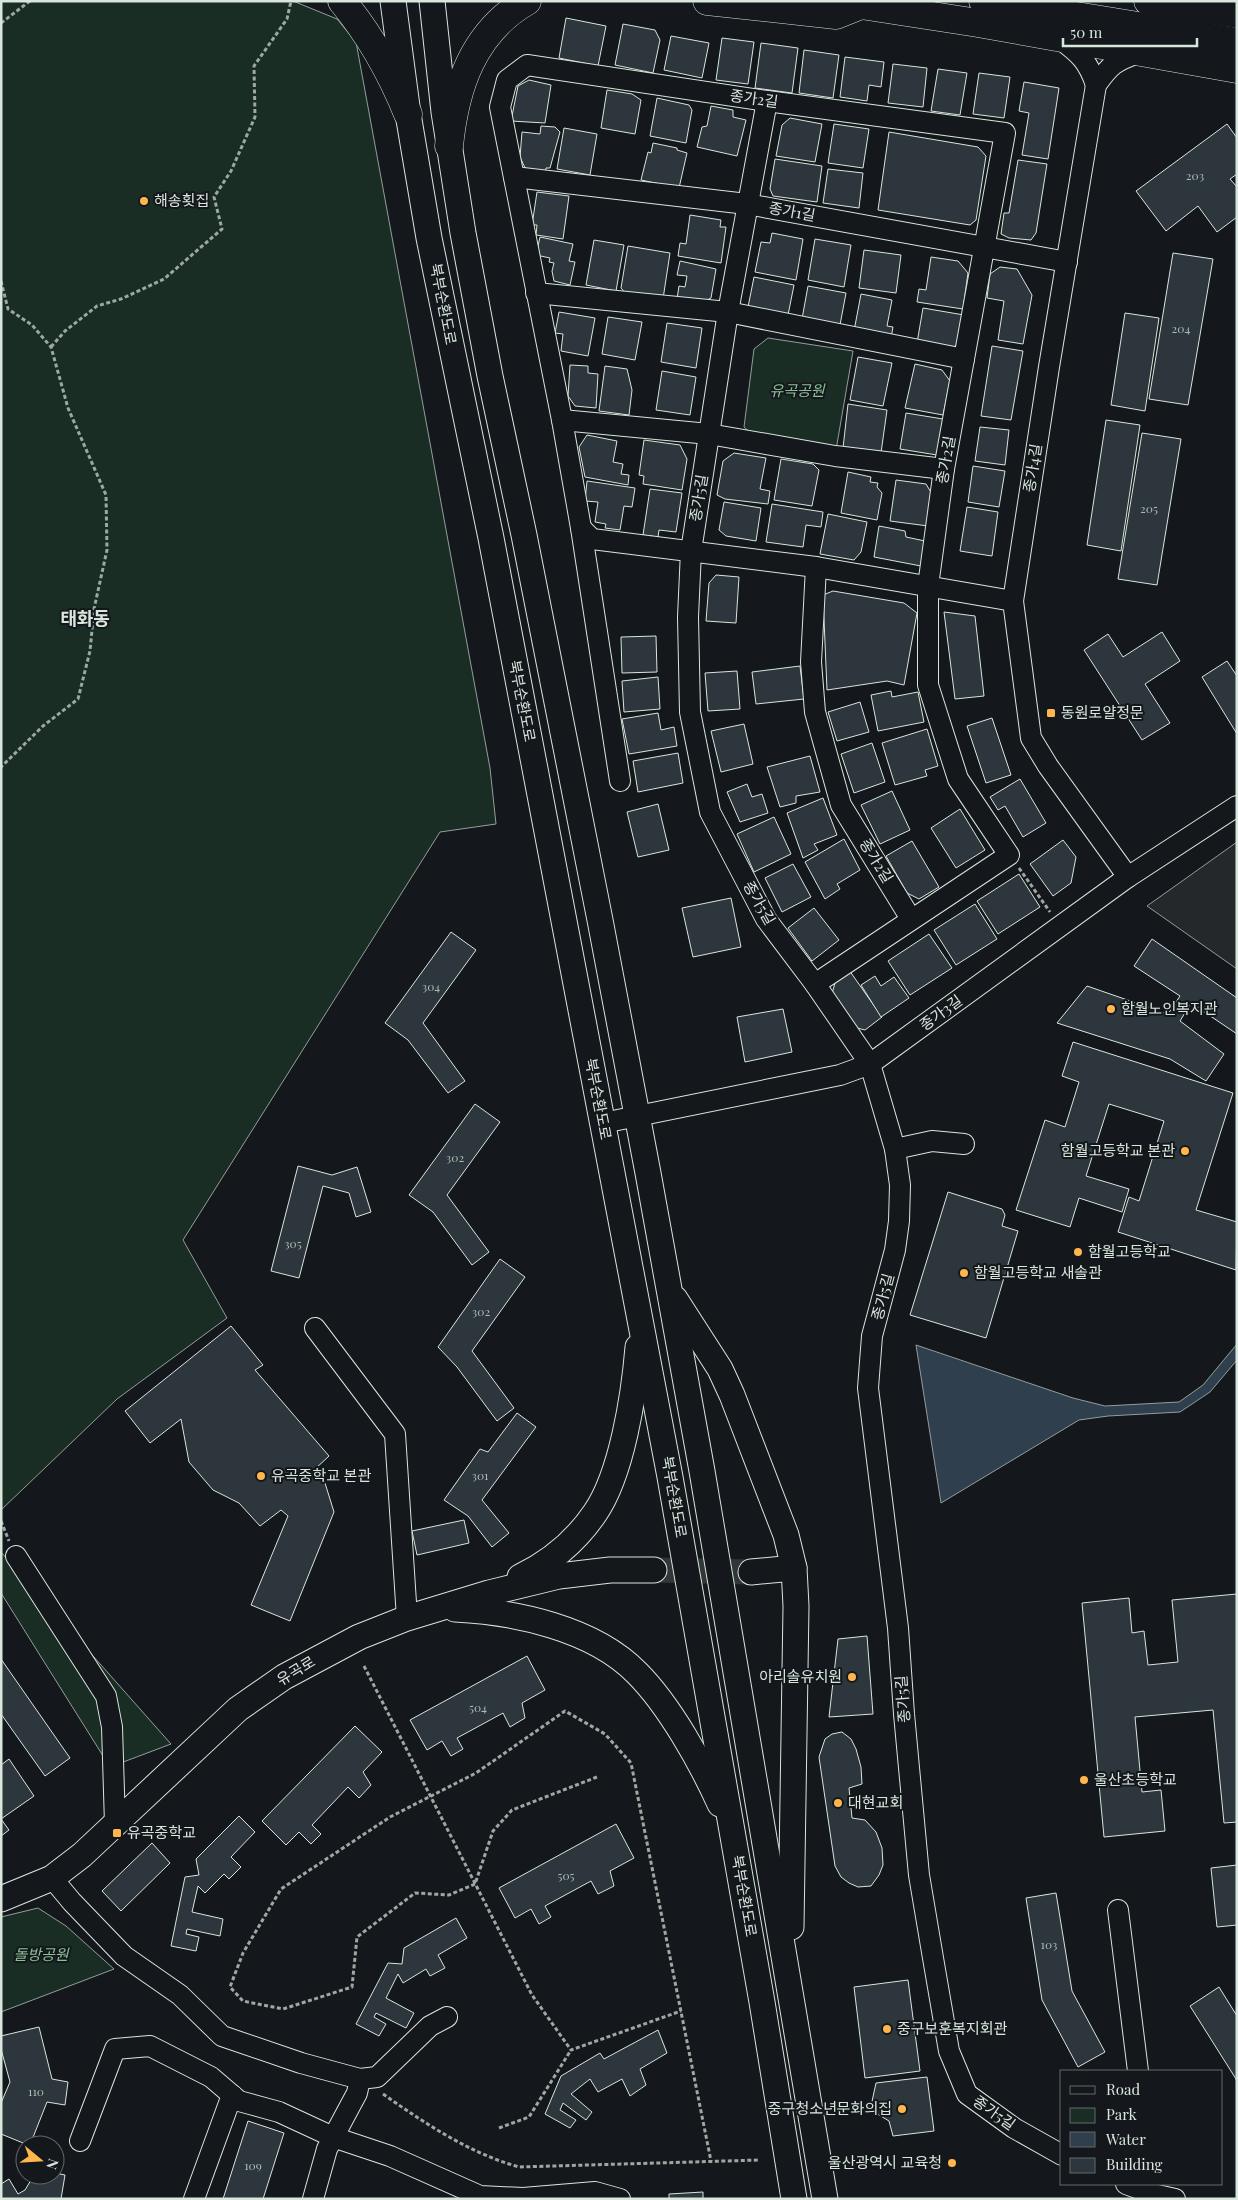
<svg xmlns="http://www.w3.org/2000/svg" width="1238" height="2200" viewBox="0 0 1238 2200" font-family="'Playfair Display','Noto Sans KR',serif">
<rect width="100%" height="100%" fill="#14181c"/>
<!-- green -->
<g fill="#1a2d24" stroke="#939e99">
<polygon points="1,1 293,1 337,19 356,42 490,768 496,824 440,832 183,1240 227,1318 117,1399 1,1510"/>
<polygon points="768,338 853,351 836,450 755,437 744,427 754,349"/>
<polygon points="1,1552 171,1744 110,1767 1,1593"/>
<polygon points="38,1908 66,1926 114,1969 1,2012 1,1917"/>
</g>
<!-- parking -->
<polygon fill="#24282b" stroke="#939e99" points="1237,842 1237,969 1147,906"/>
<!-- water -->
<polygon fill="#2f3f4d" stroke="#939e99" points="1237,1344 1237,1360 1210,1392 1180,1412 1108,1416 1079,1420 941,1503 916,1345 1073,1398 1105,1406 1179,1402 1203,1385"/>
<!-- building -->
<g fill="#2c363c" stroke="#d8e6dc">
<polygon points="566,18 606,26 598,66 559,58"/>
<polygon points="623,24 655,30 660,40 653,73 615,65"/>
<polygon points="671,36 709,43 702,78 664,70"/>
<polygon points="722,38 754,42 748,84 716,80"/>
<polygon points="761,43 798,48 792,93 755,88"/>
<polygon points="804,50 839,55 833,98 799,93"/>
<polygon points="845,57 884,62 881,87 869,85 867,101 840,97"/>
<polygon points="893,64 927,68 923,107 888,103"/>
<polygon points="938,69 967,73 960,115 931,111"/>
<polygon points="979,73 1010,77 1004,118 973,114"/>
<polygon points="529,80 551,85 545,123 511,121 518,86"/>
<polygon points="1024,82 1059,88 1048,159 1022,155 1029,113 1019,111"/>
<polygon points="607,90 632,94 641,100 635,134 601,128"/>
<polygon points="657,98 689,105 692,110 686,143 650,136"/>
<polygon points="711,106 733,110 733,117 746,120 737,156 697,147 702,127 707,126"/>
<polygon points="790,118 822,124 815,162 776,156 782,125"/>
<polygon points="834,124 869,129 863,168 828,163"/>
<polygon points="1227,124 1237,138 1237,174 1230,179 1237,187 1237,217 1217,232 1198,206 1166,231 1136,191"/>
<polygon points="541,126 555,127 560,132 550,168 546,168 545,174 526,170 520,157 522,132 540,134"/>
<polygon points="564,128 597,134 590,175 557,169"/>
<polygon points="889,132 978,147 986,156 976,220 970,225 878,210"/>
<polygon points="653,143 677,148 677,150 687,153 679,188 641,180 648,152 651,153"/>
<polygon points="775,159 822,166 817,202 773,196 770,189"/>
<polygon points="1018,160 1047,164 1036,233 1031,240 1009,238 1001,234 1004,213 1009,213"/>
<polygon points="828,169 863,173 859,208 823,203"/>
<polygon points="537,192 569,196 563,239 536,235 537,225 532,225"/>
<polygon points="690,215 721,220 720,227 726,227 721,263 678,256 680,243 686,244"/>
<polygon points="772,233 803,239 796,280 755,272 761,242 770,243"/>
<polygon points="540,237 573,244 569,261 575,262 570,285 554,281 552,271 554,263 549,262 550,258 536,255"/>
<polygon points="815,239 851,245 844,287 808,280"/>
<polygon points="594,240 624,245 616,291 586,285"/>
<polygon points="628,246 670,253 663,299 626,294 621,288"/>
<polygon points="864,250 901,255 896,293 859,288"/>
<polygon points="1173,253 1213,259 1188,405 1149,399"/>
<polygon points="931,257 958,261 968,273 963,309 917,302 919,289 926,290"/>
<polygon points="680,261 716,269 711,298 701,303 677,299 679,286 685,287 687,276 677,275"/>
<polygon points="1000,267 1017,269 1032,295 1023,344 998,340 1004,301 987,298 990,274"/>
<polygon points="754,277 794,285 788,315 748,307"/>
<polygon points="808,286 846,293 840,325 802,319"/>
<polygon points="861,294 892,300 887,326 893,327 891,338 854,331"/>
<polygon points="923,308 964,315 959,343 951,349 917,343"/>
<polygon points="559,312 595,318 588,356 561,351 563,334 555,333"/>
<polygon points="1125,313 1159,318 1145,411 1111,405"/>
<polygon points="608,317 642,322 635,360 602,354"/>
<polygon points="667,323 702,328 696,368 661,362"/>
<polygon points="992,346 1023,351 1011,420 981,416"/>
<polygon points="858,357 892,363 883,406 850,400"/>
<polygon points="915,364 942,370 950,381 943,415 905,408"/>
<polygon points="570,365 588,366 588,373 598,374 596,408 575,406 568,396"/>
<polygon points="605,366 627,369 632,390 629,415 599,411"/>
<polygon points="662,371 696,377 690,415 656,410"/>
<polygon points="848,404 887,410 881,453 843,448"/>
<polygon points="906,413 943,419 937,455 900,449"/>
<polygon points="1106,420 1140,425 1121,551 1087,545"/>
<polygon points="980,427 1009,430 1005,465 975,461"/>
<polygon points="1142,433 1181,439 1157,585 1118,579"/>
<polygon points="587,435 617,441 613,462 623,464 621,474 629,475 628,485 585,477 579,447"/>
<polygon points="644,440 680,445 687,459 682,490 643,484 644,476 639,475"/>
<polygon points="734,453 766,458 760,489 770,491 768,504 725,499 717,495 723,461"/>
<polygon points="781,459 813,464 819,470 812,506 774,500"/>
<polygon points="973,466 1005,471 999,507 968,502"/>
<polygon points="848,472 871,477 870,482 878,483 877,487 882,493 877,520 841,513"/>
<polygon points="896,480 926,484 932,494 928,526 890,521"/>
<polygon points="587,481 635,488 632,507 624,506 620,530 605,528 606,524 595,522 598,502 585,501"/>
<polygon points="650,489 682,493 676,532 659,530 658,537 643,535"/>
<polygon points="724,502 761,508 756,541 726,536 719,530"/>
<polygon points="772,504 823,512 821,527 806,525 803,547 766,542"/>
<polygon points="967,507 998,512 992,556 960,551"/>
<polygon points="828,514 867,522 861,552 854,560 820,554"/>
<polygon points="879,526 905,531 906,537 925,541 921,566 874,557"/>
<polygon points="716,575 739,577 736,623 706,621 709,583"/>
<polygon points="833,591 904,603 917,613 904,685 887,681 827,690 823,595"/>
<polygon points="944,612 975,616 984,696 955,699"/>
<polygon points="1162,632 1180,661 1145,684 1170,723 1142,740 1084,650 1108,634 1123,657"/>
<polygon points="656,636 657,672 622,673 621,637"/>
<polygon points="1227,661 1237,676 1237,734 1202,677"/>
<polygon points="800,666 804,699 756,704 752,672"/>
<polygon points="737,671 740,709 708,711 705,673"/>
<polygon points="658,677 660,709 624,712 622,681"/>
<polygon points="891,691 892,697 918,692 924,722 878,731 871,695"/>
<polygon points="860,702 869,732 837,741 828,712"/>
<polygon points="658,713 661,730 674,727 677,746 629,754 622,719"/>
<polygon points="992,718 1011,775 986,783 967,726"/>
<polygon points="744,724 753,764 721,772 711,731"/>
<polygon points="927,729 938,766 925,770 927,776 895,785 882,743"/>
<polygon points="872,743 885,782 854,793 841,754"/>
<polygon points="678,753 683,783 638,792 633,761"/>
<polygon points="810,756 820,792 796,796 796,803 780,807 767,767"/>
<polygon points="1020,779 1046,823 1023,837 1005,806 998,810 990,797"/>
<polygon points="747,784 752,797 762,794 768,813 740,822 727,792"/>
<polygon points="892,791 910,830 880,844 861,805"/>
<polygon points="823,798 837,835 814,844 818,850 803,858 787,813"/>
<polygon points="658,804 669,850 638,857 627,812"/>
<polygon points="960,809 985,850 956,868 931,828"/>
<polygon points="774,817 791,854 754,872 737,834"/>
<polygon points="844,839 860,870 837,884 840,889 825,899 805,862"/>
<polygon points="1063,840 1076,857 1071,883 1053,896 1030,864"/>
<polygon points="912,841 939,887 919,899 907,893 886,856"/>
<polygon points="793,864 811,897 782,912 765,878"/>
<polygon points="1019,874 1040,907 998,934 977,901"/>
<polygon points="731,898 741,947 693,957 682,908"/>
<polygon points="975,904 997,939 956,965 934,930"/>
<polygon points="814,908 839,940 812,961 788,928"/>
<polygon points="451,932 476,950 423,1023 465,1081 448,1093 408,1040 385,1023"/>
<polygon points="929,934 952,968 910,995 888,961"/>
<polygon points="1152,939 1237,998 1237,1034 1191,1003 1180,1021 1224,1054 1206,1081 1170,1059 1057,1023 1087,986 1168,1014 1180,996 1134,966"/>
<polygon points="849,970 882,1017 865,1030 853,1027 832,994 836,979"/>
<polygon points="875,976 881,986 894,977 909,998 881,1017 861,985"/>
<polygon points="783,1009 792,1052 745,1062 737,1017"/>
<polygon points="1073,1042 1233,1093 1196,1210 1237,1222 1236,1270 1118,1232 1129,1197 1139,1201 1164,1121 1109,1104 1086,1176 1129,1189 1122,1212 1079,1198 1070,1227 1016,1210 1045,1120 1065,1127 1079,1082 1062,1076"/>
<polygon points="475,1104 500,1122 447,1195 489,1252 472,1265 433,1212 409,1195"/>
<polygon points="298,1166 332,1175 357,1167 371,1212 356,1217 349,1193 323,1186 299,1278 271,1271"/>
<polygon points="948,1192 1002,1209 1005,1215 1002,1226 1018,1231 986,1338 910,1315"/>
<polygon points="500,1259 525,1277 472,1351 514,1408 497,1421 457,1367 438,1347"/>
<polygon points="231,1326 263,1365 255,1370 329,1456 314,1470 325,1483 334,1512 290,1621 251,1605 288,1516 281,1510 260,1526 239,1503 213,1490 189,1462 181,1419 150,1443 125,1411"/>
<polygon points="517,1413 536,1427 482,1500 509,1533 492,1547 468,1516 444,1500 480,1449 488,1452"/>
<polygon points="464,1520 469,1543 417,1555 412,1531"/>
<polygon points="1237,1594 1237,1822 1224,1823 1213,1710 1135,1717 1142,1792 1161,1790 1165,1831 1104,1837 1082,1603 1129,1598 1132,1633 1144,1631 1148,1665 1178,1662 1172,1600"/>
<polygon points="867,1636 873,1714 829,1717 838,1639"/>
<polygon points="527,1656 545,1690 522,1703 525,1718 510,1727 503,1713 457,1738 463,1749 451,1756 442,1741 427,1750 410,1720"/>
<polygon points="1,1659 70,1758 45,1776 1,1714"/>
<polygon points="355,1726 382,1752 363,1772 371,1785 359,1798 348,1787 312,1825 321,1834 311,1844 299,1832 286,1845 262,1821"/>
<polygon points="842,1732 851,1739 856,1749 861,1767 862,1784 849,1788 852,1818 865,1820 876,1832 882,1848 883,1865 879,1875 871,1886 858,1887 849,1883 841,1877 835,1866 819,1757 825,1739 832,1734"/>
<polygon points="9,1759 34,1796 1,1819 9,1830 1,1836 1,1765"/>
<polygon points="239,1816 255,1832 231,1857 241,1867 229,1879 224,1874 205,1893 198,1886 192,1912 223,1919 220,1936 187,1929 186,1934 199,1937 196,1951 171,1946 185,1877 199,1875 196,1859"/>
<polygon points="616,1824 634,1858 610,1871 614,1886 598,1894 591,1881 545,1906 551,1917 539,1924 531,1909 515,1918 499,1888"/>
<polygon points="152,1843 170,1863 121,1911 102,1891"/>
<polygon points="1237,1865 1237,1925 1217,1927 1211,1868"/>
<polygon points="1056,1893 1072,1991 1105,2052 1078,2067 1042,2000 1026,1898"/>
<polygon points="456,1918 467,1938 438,1955 445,1968 430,1976 426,1969 403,1983 398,1974 386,1998 414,2013 406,2028 376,2013 374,2017 386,2024 379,2036 356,2024 388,1963 402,1964 404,1948"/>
<polygon points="908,1980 920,2071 865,2078 854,1987"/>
<polygon points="1219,1987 1237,2016 1237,2083 1236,2079 1190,2006"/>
<polygon points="39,2027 52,2079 68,2082 65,2105 47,2102 30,2145 28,2145 1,2134 1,2103 10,2082 1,2049 1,2036"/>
<polygon points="658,2030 667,2053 640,2069 646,2085 630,2096 622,2079 598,2092 590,2079 571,2094 592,2112 586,2120 563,2103 560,2110 576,2120 570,2128 545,2114 561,2076 600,2053 604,2059"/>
<polygon points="927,2077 934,2131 893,2136 889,2121 874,2112 871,2106 876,2083"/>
<polygon points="248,2121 284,2133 263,2199 223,2199"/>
<polygon points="55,2173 65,2175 61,2199 1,2199 1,2184 9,2179 18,2194 25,2190 34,2175 55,2175"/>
<polygon points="703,2192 703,2199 669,2199 669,2194"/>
</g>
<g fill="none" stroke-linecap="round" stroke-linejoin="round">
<!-- major-tunnel -->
<polyline stroke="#313739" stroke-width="25" stroke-dasharray="25 12" stroke-linecap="butt" points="654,1570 751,1572"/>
<!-- minor casing -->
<g stroke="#d8e6dc" stroke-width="22">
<g id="minor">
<path d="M1060 39C1080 54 1088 61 1096 85"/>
<polyline points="767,101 728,312 691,551 688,617 690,712 710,812 766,919 815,984 870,1064 895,1149 900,1185 899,1221 895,1250 872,1336 868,1388 898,1628 904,1714 919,1875 933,1958 949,2051 967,2094 1014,2128 1062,2155"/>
<polyline points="514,177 747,204 1067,262"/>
<polyline points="536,293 728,312 964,359"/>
<polyline points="562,420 709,434 835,456 944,469"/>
<polyline points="581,528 562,420 500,107 507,80 527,65 767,101 1005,133 944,469 928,586 928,685 958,779 1009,855 815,984"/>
<polyline points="816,567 811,662 815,712 841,805 911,919"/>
<polyline points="620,781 581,528 592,539 816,567 1013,601"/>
<path d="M1128 877 1048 766 1031 738 1013 601 1049 367 1096 85C1110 65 1115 61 1138 53"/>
<polyline points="603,1123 840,1075 870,1064 1128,877 1237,806"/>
<polyline points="895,1149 932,1141 964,1144"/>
<polyline points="315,1328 395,1434 407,1618"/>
<polyline points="16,1556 106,1696 112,1727 115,1824"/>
<polyline points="52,1878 72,1902 124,1956 180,1995 222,2036 301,2063 360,2079"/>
<polyline points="1118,1910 1138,2071"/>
<polyline points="80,2141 115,2049 150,2046 211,2077 239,2101 279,2112 333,2137 390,2156 480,2196 523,2198 595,2192 620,2199"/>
<polyline points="1126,2184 1153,2194 1175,2199"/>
<polyline points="194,2199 232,2095"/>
<polyline points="313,2199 327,2149 357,2093 360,2079 377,2077 430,2026 447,2017"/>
</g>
</g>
<!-- major casing -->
<g stroke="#d8e6dc" stroke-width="27">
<g id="major">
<polyline points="393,1 408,114 429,238 491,538 670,1477 762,2002 794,2199"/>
<polyline points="432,1 444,112 463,233 490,376 524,535 600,920 648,1173 702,1471 825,2199"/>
<polyline points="675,1299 720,1369 732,1395 786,1535 794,1568 796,1606 791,1927"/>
<polyline points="751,1572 794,1568"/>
<path d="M520 1577C551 1562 576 1541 595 1513 622 1474 634 1395 638 1347"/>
<path d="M455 1609C515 1612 593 1628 637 1673 669 1705 701 1762 720 1804"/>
<polyline points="1,1899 52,1878 82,1855 238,1709 284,1677 359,1637 407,1618 489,1593 559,1576 610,1570 654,1570"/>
</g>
</g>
<!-- highway casing -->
<g stroke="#d8e6dc" stroke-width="29">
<g id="highway">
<path d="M342 1C371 36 391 72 408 114"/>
<polyline points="707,1 836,15 861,5"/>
<polyline points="852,1 861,5 978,23 1237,69"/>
<polyline points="983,1 1237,42"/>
<polyline points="1148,1 1237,14"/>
<path d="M449 146C455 87 473 32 527 1"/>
</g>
</g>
<!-- path -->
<g stroke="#9da8a2" stroke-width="3" stroke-dasharray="4 2.5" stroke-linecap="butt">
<polyline points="1,23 30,1"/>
<polyline points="1,281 8,309 32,325 51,347 68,408 106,495 107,550 94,609 90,651 78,699 43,726 1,767"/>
<polyline points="51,347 65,331 97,306 121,299 164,279 222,229 214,197 231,171 255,117 254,66 287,19 291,1"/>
<polyline points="1019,868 1050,912"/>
<polyline points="1,1521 9,1541"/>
<polyline points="364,1666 532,1995 571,2050 681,2011"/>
<polyline points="597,1777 512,1810 493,1831 475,1884 449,1895 415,1893 357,1937 352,1987 283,2009 243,2001 230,1987 243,1953 281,1889 390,1817 476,1773 565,1711 605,1734 631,1763 711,2161"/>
<path d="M383 2094C426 2124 469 2153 519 2167L760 2160"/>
<polyline points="499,2128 529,2117 571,2050"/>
</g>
<!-- minor -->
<use href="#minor" stroke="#14181c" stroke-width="20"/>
<!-- major -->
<use href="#major" stroke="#14181c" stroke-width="25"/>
<!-- highway -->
<use href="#highway" stroke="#14181c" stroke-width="28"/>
</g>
<!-- markers -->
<g fill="#ffb74d" stroke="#14181c" stroke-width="2">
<circle cx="144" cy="201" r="5"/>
<rect x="1046" y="708" width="10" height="10" rx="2.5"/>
<circle cx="1111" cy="1009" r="5"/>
<circle cx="1185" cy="1151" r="5"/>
<circle cx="1078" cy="1252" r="5"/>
<circle cx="964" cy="1273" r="5"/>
<circle cx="261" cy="1476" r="5"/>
<circle cx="852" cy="1677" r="5"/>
<circle cx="1084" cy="1780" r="5"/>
<circle cx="838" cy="1803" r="5"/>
<rect x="112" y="1828" width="10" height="10" rx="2.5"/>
<circle cx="887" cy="2029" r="5"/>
<circle cx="902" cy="2109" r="5"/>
<circle cx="952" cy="2163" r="5"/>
</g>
<g text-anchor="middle" stroke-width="4" stroke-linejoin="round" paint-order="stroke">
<!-- number labels -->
<g font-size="12" fill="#adbab4">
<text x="1195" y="180">203</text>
<text x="1181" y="333">204</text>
<text x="1149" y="513">205</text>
<text x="431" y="991">304</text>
<text x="455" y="1162">302</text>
<text x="293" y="1248">305</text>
<text x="481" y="1316">302</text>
<text x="480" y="1480">301</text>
<text x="478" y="1712">504</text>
<text x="566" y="1880">505</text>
<text x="1049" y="1949">103</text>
<text x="36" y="2096">110</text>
<text x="253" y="2170">109</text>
</g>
<!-- street labels -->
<g font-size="15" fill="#d8e6dc" stroke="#14181c">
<text transform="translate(754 99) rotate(8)" y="5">종가2길</text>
<text transform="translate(792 212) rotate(10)" y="5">종가1길</text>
<text transform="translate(443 304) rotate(79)" y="5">북부순환도로</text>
<text transform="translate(946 460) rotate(-80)" y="5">종가2길</text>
<text transform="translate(1033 468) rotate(-81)" y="5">종가4길</text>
<text transform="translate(699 498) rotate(-81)" y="5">종가5길</text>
<text transform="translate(522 701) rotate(79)" y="5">북부순환도로</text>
<text transform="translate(876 861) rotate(58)" y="5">종가2길</text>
<text transform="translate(759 903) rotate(60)" y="5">종가5길</text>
<text transform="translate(941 1013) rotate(-36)" y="5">종가3길</text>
<text transform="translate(598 1099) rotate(79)" y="5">북부순환도로</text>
<text transform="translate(883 1297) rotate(-75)" y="5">종가5길</text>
<text transform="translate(674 1497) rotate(80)" y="5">북부순환도로</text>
<text transform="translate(296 1671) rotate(-31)" y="5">유곡로</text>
<text transform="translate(903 1699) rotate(-94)" y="5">종가5길</text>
<text transform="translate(744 1896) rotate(80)" y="5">북부순환도로</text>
<text transform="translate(994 2113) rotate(35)" y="5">종가5길</text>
</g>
<!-- poi labels -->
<g font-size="15" fill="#d8e6dc" stroke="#14181c" text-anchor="start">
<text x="154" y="206">해송횟집</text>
<text x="1061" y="718">동원로얄정문</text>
<text x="1121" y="1014">함월노인복지관</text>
<text x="1175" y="1156" text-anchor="end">함월고등학교 본관</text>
<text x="1088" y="1257">함월고등학교</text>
<text x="974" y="1278">함월고등학교 새솔관</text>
<text x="271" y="1481">유곡중학교 본관</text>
<text x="842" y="1682" text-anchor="end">아리솔유치원</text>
<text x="1094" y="1785">울산초등학교</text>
<text x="848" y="1808">대현교회</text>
<text x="127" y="1838">유곡중학교</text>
<text x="897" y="2034">중구보훈복지회관</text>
<text x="892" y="2114" text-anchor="end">중구청소년문화의집</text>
<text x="942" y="2168" text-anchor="end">울산광역시 교육청</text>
</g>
<!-- park labels -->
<g font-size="15" font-style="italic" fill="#8ac095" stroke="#14181c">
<text x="797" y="396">유곡공원</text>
<text x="41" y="1960">돌방공원</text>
</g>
<!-- quarter labels -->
<g font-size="18" font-weight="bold" fill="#d8e6dc" stroke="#14181c">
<text x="85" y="625">태화동</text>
</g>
</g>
<!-- border -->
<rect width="1238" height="2200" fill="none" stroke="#d8e6dc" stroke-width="5"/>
<!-- legend -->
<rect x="1060" y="2070" width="162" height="115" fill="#14181c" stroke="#626a69"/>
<rect x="1070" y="2086" width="25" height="8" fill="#14181c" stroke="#626a69"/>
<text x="1106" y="2095" font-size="15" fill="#d8e6dc">Road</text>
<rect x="1070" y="2108" width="25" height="15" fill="#1a2d24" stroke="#626a69"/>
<text x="1106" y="2120" font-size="15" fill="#d8e6dc">Park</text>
<rect x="1070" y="2132" width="25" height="15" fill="#2f3f4d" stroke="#626a69"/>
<text x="1106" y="2145" font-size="15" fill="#d8e6dc">Water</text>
<rect x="1070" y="2158" width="25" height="15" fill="#2c363c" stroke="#626a69"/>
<text x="1106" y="2170" font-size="15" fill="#d8e6dc">Building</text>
<!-- north arrow -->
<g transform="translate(40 2160) rotate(108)"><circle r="24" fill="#14181c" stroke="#626a69"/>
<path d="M0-4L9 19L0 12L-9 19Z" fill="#ffb74d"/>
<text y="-8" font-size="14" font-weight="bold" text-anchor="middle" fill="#d8e6dc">N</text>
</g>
<!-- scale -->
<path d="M1063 38v8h134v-8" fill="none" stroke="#d8e6dc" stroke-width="2.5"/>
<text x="1070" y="38" font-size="15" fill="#d8e6dc" stroke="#14181c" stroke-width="4" paint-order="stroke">50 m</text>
</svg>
